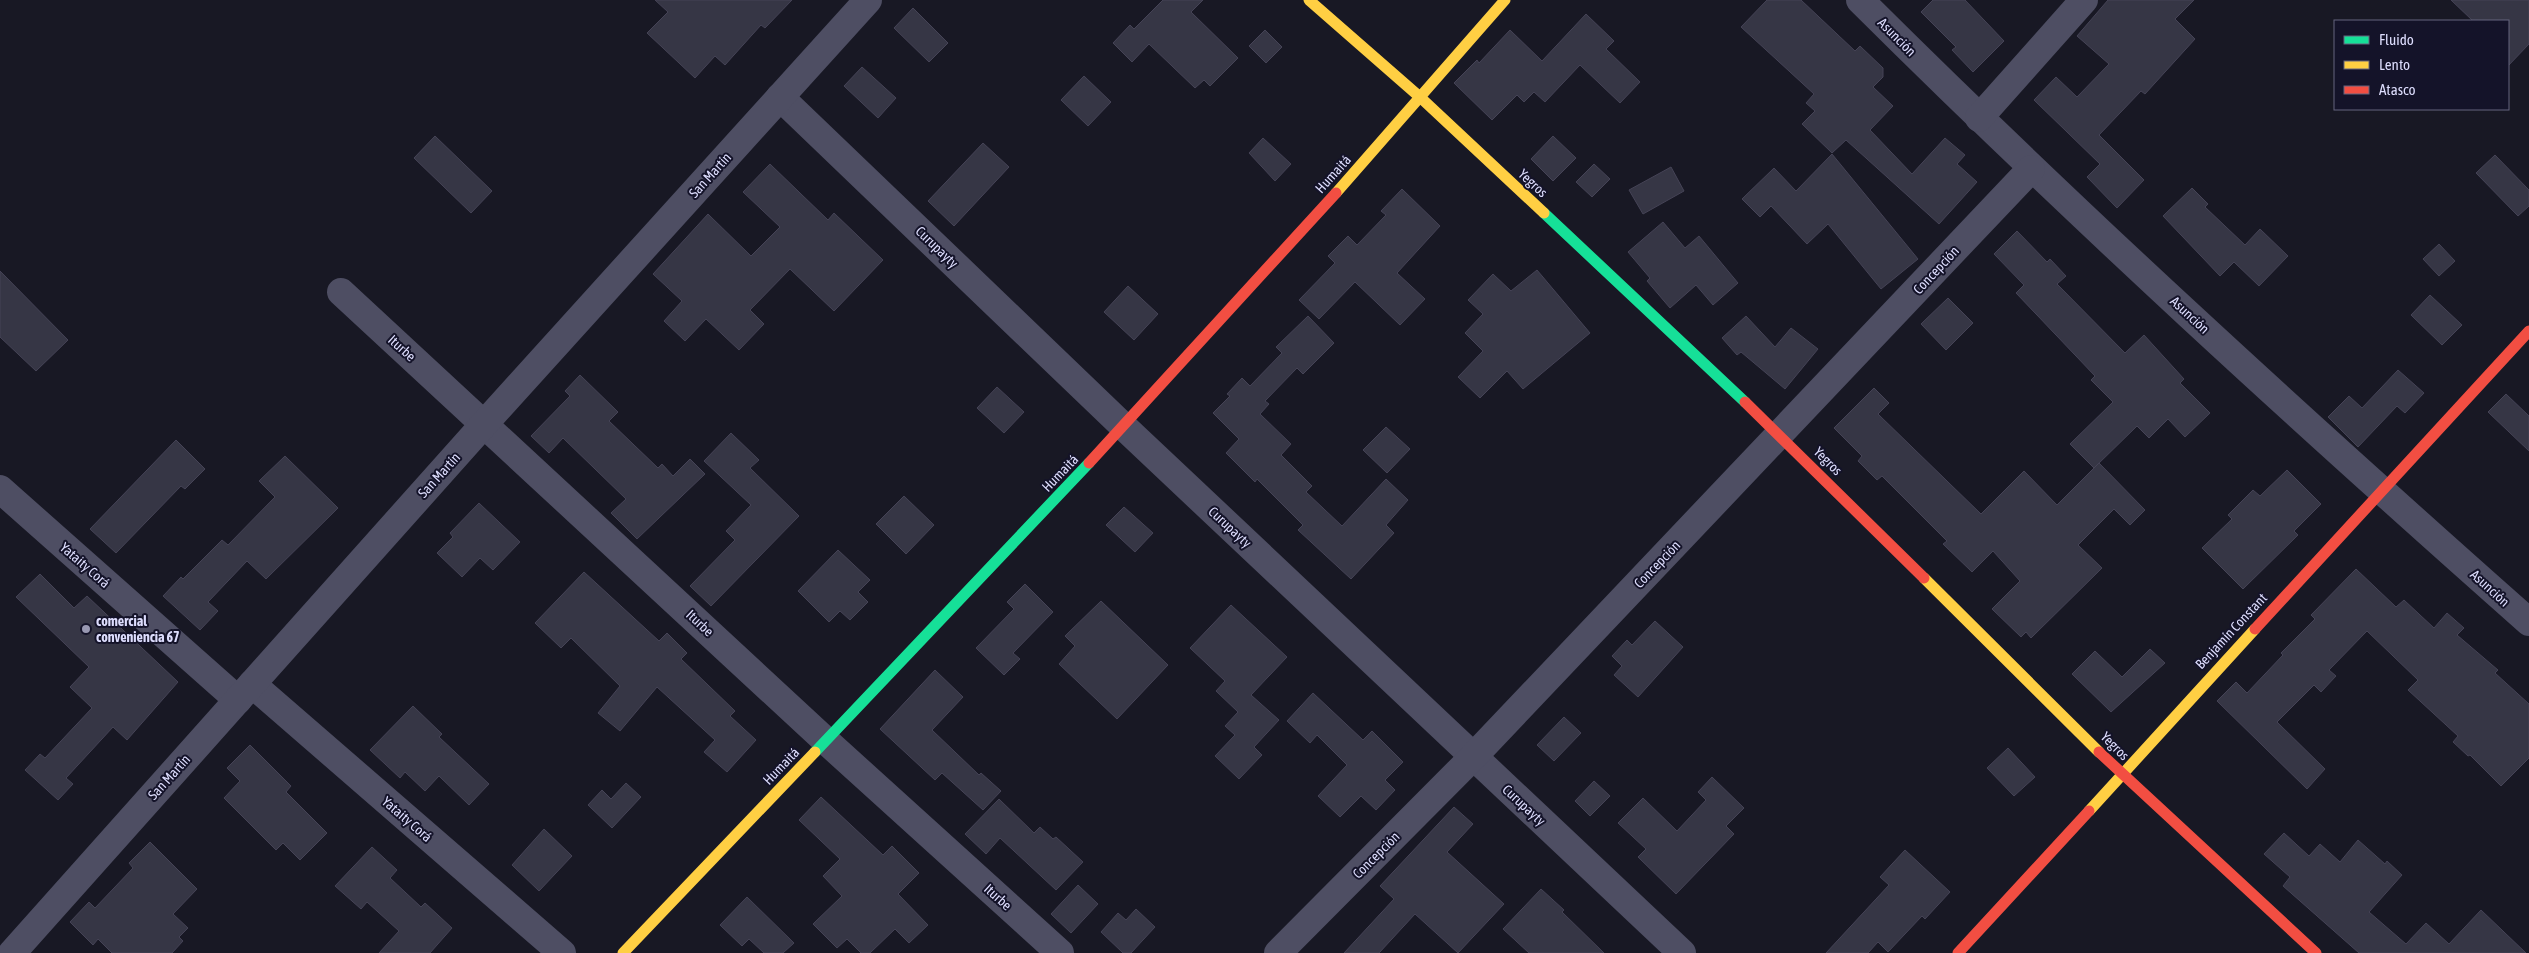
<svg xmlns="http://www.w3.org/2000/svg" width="2529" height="953" viewBox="0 0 2529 953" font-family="'Asap Condensed',sans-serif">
<rect width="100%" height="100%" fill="#181824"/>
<!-- building -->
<g fill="#363645" stroke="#454356">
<polygon points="655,0 792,0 765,28 761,25 725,65 715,56 695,78 647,33 668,12"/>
<polygon points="1163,0 1203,0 1191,12 1238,58 1210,86 1204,80 1195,88 1149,44 1132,62 1113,43 1130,25 1134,29"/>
<polygon points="1767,0 1801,0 1855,51 1860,46 1883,68 1883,77 1873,87 1893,106 1870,130 1912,174 1945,138 1965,155 1957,164 1977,182 1939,224 1846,140 1832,153 1802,124 1815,111 1806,103 1814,94 1741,27"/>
<polygon points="1933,0 1965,0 2004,41 1973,72 1952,50 1956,47 1921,12"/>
<polygon points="2108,0 2194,0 2175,19 2195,39 2145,94 2141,91 2099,135 2144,180 2117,208 2087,177 2100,164 2034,100 2056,77 2077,97 2109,64 2077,36"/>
<polygon points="2451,0 2529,0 2529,44 2508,66 2508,21 2473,21"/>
<polygon points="913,8 948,43 929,62 894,28"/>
<polygon points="1586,14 1614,41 1606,49 1640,82 1620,103 1580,65 1545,102 1534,92 1524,102 1517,95 1492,120 1454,83 1477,60 1479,63 1510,30 1542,61"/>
<polygon points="1265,30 1282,47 1266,63 1249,46"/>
<polygon points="862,67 896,98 878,118 844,86"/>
<polygon points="1084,76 1111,102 1088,126 1061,100"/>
<polygon points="435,136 492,191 471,213 414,158"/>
<polygon points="1553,136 1576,158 1553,181 1531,159"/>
<polygon points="1263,138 1291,164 1275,181 1249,153"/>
<polygon points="983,143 1009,167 954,226 928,201"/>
<polygon points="1832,154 1918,259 1881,289 1828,224 1807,244 1771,206 1760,217 1742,199 1774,168 1796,191"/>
<polygon points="2495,155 2529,190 2529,206 2518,216 2476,173"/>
<polygon points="770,164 828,220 834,213 883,260 834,311 790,269 750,310 764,324 739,350 706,319 685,341 664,321 682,301 653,274 708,214 751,256 780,227 743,192"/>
<polygon points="1594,164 1610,179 1592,197 1576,182"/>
<polygon points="1671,167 1684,191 1643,214 1629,190"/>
<polygon points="2192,188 2208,204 2205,207 2245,245 2260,229 2288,256 2259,286 2234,262 2220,276 2163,216"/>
<polygon points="1402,189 1440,226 1397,273 1425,299 1400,325 1355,282 1319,319 1299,300 1335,263 1328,256 1348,236 1357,245 1386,215 1381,211"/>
<polygon points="1663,222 1685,248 1699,236 1738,283 1713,305 1696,285 1670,308 1647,281 1650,278 1628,252"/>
<polygon points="2017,231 2047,262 2050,259 2066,276 2057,284 2125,353 2144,335 2184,379 2180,383 2210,413 2185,437 2168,419 2149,438 2137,426 2094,468 2070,444 2113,402 2091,380 2095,376 2016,293 2024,285 1994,254"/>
<polygon points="2439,244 2455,261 2439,276 2423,259"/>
<polygon points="1537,270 1590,333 1523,389 1507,371 1480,398 1458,377 1483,351 1465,333 1483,314 1468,300 1493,274 1511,291"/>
<polygon points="0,271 68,340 36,371 0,337"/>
<polygon points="1128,286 1158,314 1134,340 1104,312"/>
<polygon points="2430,295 2462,325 2442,345 2411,315"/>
<polygon points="1948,298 1973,323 1946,350 1921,324"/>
<polygon points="1308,316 1334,343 1303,374 1297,368 1265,401 1269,404 1260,414 1291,444 1281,455 1312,486 1306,492 1342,526 1386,479 1408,500 1386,525 1394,533 1351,579 1298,530 1303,525 1257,479 1255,482 1226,453 1239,439 1213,413 1230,396 1227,394 1242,378 1250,386 1282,353 1276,347"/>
<polygon points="1746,316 1775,347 1791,328 1818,349 1785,389 1741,352 1737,355 1722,338"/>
<polygon points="2398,370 2424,393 2405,413 2397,406 2358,447 2328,417 2349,396 2362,408"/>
<polygon points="580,375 618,412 609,421 658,468 662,464 673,476 690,459 705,474 637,539 611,513 626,499 563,438 549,453 531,436 570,396 565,391"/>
<polygon points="997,387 1024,412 1004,433 977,408"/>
<polygon points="1874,388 1889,403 1878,414 1981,514 2024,471 2057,505 2099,463 2145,510 2130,525 2114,509 2078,545 2102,568 2031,638 2026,632 2021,637 1992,609 2020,581 1993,551 1972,572 1943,544 1947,541 1882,476 1877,480 1858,461 1862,456 1834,428"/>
<polygon points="2506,394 2529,416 2529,451 2488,412"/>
<polygon points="1386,427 1410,449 1387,473 1363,450"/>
<polygon points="731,433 759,460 750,468 799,516 711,606 690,586 735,540 726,531 751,505 704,461"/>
<polygon points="176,440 205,469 185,489 181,486 116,553 90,529"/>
<polygon points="285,456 338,508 266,579 247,561 208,602 218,611 200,630 163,596 181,577 183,579 222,540 228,545 275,497 259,481"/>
<polygon points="2287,470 2321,504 2294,531 2298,535 2243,589 2202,548 2232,519 2228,515 2253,490 2260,496"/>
<polygon points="904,496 934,525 906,554 876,524"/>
<polygon points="479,503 520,542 493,570 480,558 462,577 437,553 453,537 450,533"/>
<polygon points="1124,507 1153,533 1135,552 1106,525"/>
<polygon points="838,550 870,580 858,592 868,602 850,620 840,611 829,622 798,591"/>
<polygon points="2356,569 2396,607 2404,600 2434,628 2447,613 2464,628 2457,635 2498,670 2495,673 2529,704 2529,758 2501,786 2470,755 2468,756 2453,742 2458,736 2408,690 2418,680 2367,631 2329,670 2336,676 2321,692 2314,685 2277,722 2325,769 2307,789 2217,701 2236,682 2247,693 2283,655 2281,653 2315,619 2311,615"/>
<polygon points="584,572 659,641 667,633 687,653 681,659 735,711 730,716 756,740 727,772 704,752 715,740 657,687 620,731 598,713 620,686 571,638 561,648 535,623"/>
<polygon points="40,574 74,608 87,596 178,682 127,740 113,727 66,778 73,784 58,800 25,770 40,754 45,758 92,708 70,687 89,667 16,597"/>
<polygon points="1025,584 1053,612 1013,653 1020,659 1004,675 976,648 1014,609 1007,602"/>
<polygon points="1101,601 1168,665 1117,719 1059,664 1075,646 1065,636"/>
<polygon points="1231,605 1287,657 1251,695 1279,720 1254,747 1262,755 1239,779 1215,756 1235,735 1225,726 1238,712 1216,691 1225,681 1190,648"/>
<polygon points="1655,621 1683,647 1638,697 1614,675 1622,666 1612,656 1627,640 1632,645"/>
<polygon points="2150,649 2165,663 2111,712 2072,674 2095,651 2122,677"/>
<polygon points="935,670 963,697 932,730 979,775 981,773 1001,791 983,810 942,773 935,780 880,729"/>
<polygon points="1313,693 1363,740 1372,731 1403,762 1385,780 1395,790 1376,810 1361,796 1340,817 1318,796 1347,765 1317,735 1310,743 1287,721"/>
<polygon points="413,706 442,734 439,737 489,784 469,805 439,776 425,791 405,772 400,778 370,750"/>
<polygon points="1564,717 1581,733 1554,761 1537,745"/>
<polygon points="250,745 291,786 286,792 327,833 300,860 283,843 276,850 224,798 240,781 227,768"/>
<polygon points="2008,748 2035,777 2014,796 1987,768"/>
<polygon points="1712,777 1744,808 1726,826 1734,834 1676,894 1638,857 1646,849 1618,823 1643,798 1677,831 1706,800 1698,792"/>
<polygon points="1594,781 1610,796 1590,816 1575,801"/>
<polygon points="626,783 641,797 612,828 588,805 602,790 611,799"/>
<polygon points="821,797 883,855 892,846 919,873 898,894 928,925 909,943 895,929 870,953 861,953 847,939 837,948 813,924 842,896 823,876 840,859 799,820"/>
<polygon points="999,799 1034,833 1040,827 1053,839 1056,837 1083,862 1056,890 1000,838 986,854 965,834"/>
<polygon points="1454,807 1473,824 1447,852 1504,904 1458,953 1415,914 1379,953 1344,953 1394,899 1380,886"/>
<polygon points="544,829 572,856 539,891 512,865"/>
<polygon points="2284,833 2309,856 2320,844 2340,862 2358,840 2385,864 2387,861 2402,875 2369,912 2406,944 2426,923 2449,944 2481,910 2526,953 2359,953 2283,886 2290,877 2264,854"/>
<polygon points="150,842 197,889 173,914 188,928 179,937 183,941 172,953 112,953 98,939 93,945 70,922 89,902 95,908 133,868 129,863"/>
<polygon points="372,847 397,870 390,878 421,907 425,903 452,928 430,953 379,953 399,931 367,902 361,909 335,886"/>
<polygon points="1905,850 1950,892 1925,919 1922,916 1888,952 1878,942 1868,953 1826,953 1889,885 1880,877"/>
<polygon points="1078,885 1098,904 1071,933 1051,914"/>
<polygon points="1541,889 1564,910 1562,912 1604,953 1529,953 1503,929"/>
<polygon points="747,897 794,943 783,953 764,953 749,939 742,946 720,925"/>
<polygon points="1136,909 1155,927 1131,953 1123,953 1101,932 1118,913 1126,920"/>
</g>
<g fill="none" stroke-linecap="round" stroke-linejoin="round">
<!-- street -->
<g stroke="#4e4e63" stroke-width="28">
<path d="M1860 0C2076 215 2301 420 2529 622"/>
<polyline points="780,97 1124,427 1682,953"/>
<polyline points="1979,118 2084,0"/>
<polyline points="341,292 826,741 1060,953"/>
<polyline points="0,489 238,700"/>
<polyline points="252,684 562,953"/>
<polyline points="12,953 485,423 868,0"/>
<polyline points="1278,953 1473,757 2031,169"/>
</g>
<!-- fast -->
<g stroke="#16e098" stroke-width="11">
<polyline points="1544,213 1745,402"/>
<polyline points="815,752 1089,463"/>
</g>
<!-- slow -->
<g stroke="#ffcf43" stroke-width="11">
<polyline points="1309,0 1421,98 1544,213"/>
<polyline points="1336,193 1505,0"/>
<polyline points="1924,578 2099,752"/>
<polyline points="2089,811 2255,629"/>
<polyline points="623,953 815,752"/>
</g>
<!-- jam -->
<g stroke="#f24e42" stroke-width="11">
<polyline points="1745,402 1924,578"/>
<polyline points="1089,463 1336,193"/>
<polyline points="2255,629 2529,331"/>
<polyline points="2099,752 2316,953"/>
<polyline points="1958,953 2089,811"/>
</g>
</g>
<!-- markers -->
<circle fill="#9898b1" stroke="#141329" stroke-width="2" cx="86" cy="629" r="5"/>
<g text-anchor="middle" stroke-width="4" stroke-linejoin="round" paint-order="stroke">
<!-- street labels -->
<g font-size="14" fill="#ddddfd" stroke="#141329">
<text transform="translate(1897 37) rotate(45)" y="5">Asunción</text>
<text transform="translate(1333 174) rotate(-48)" y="5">Humaitá</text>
<text transform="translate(710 175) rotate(-48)" y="5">San Martín</text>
<text transform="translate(1533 183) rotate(43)" y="5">Yegros</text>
<text transform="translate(937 247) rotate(44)" y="5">Curupayty</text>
<text transform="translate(1936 270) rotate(-47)" y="5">Concepción</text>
<text transform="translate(2190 315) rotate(43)" y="5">Asunción</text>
<text transform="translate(402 348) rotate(42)" y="5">Iturbe</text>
<text transform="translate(1828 461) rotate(45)" y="5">Yegros</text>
<text transform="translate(1060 473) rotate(-46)" y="5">Humaitá</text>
<text transform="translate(439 475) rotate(-48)" y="5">San Martín</text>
<text transform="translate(1230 527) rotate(43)" y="5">Curupayty</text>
<text transform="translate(1657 564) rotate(-46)" y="5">Concepción</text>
<text transform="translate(85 565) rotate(41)" y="5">Yataity Corá</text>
<text transform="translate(2490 588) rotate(42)" y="5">Asunción</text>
<text transform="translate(700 623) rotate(43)" y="5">Iturbe</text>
<text transform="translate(2231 631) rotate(-47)" y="5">Benjamín Constant</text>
<text transform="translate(2115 746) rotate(45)" y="5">Yegros</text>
<text transform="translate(781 766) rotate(-46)" y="5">Humaitá</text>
<text transform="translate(169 777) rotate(-48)" y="5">San Martín</text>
<text transform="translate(1524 805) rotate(43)" y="5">Curupayty</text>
<text transform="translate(407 819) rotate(41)" y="5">Yataity Corá</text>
<text transform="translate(1376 855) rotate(-45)" y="5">Concepción</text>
<text transform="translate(998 897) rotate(42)" y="5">Iturbe</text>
</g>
<!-- poi labels -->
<g font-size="14" font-weight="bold" fill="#ddddfd" stroke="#141329" text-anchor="start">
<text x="96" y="626">comercial<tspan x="96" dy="16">conveniencia 67</tspan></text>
</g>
</g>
<!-- legend -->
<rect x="2334" y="20" width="175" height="90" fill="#141329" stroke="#64647e"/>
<rect x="2344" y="36" width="25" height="8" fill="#16e098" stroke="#64647e"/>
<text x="2379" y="45" font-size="15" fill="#ddddfd">Fluido</text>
<rect x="2344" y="61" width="25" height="8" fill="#ffcf43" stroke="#64647e"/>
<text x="2379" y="70" font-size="15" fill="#ddddfd">Lento</text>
<rect x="2344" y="86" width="25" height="8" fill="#f24e42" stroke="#64647e"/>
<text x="2379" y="95" font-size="15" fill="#ddddfd">Atasco</text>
</svg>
